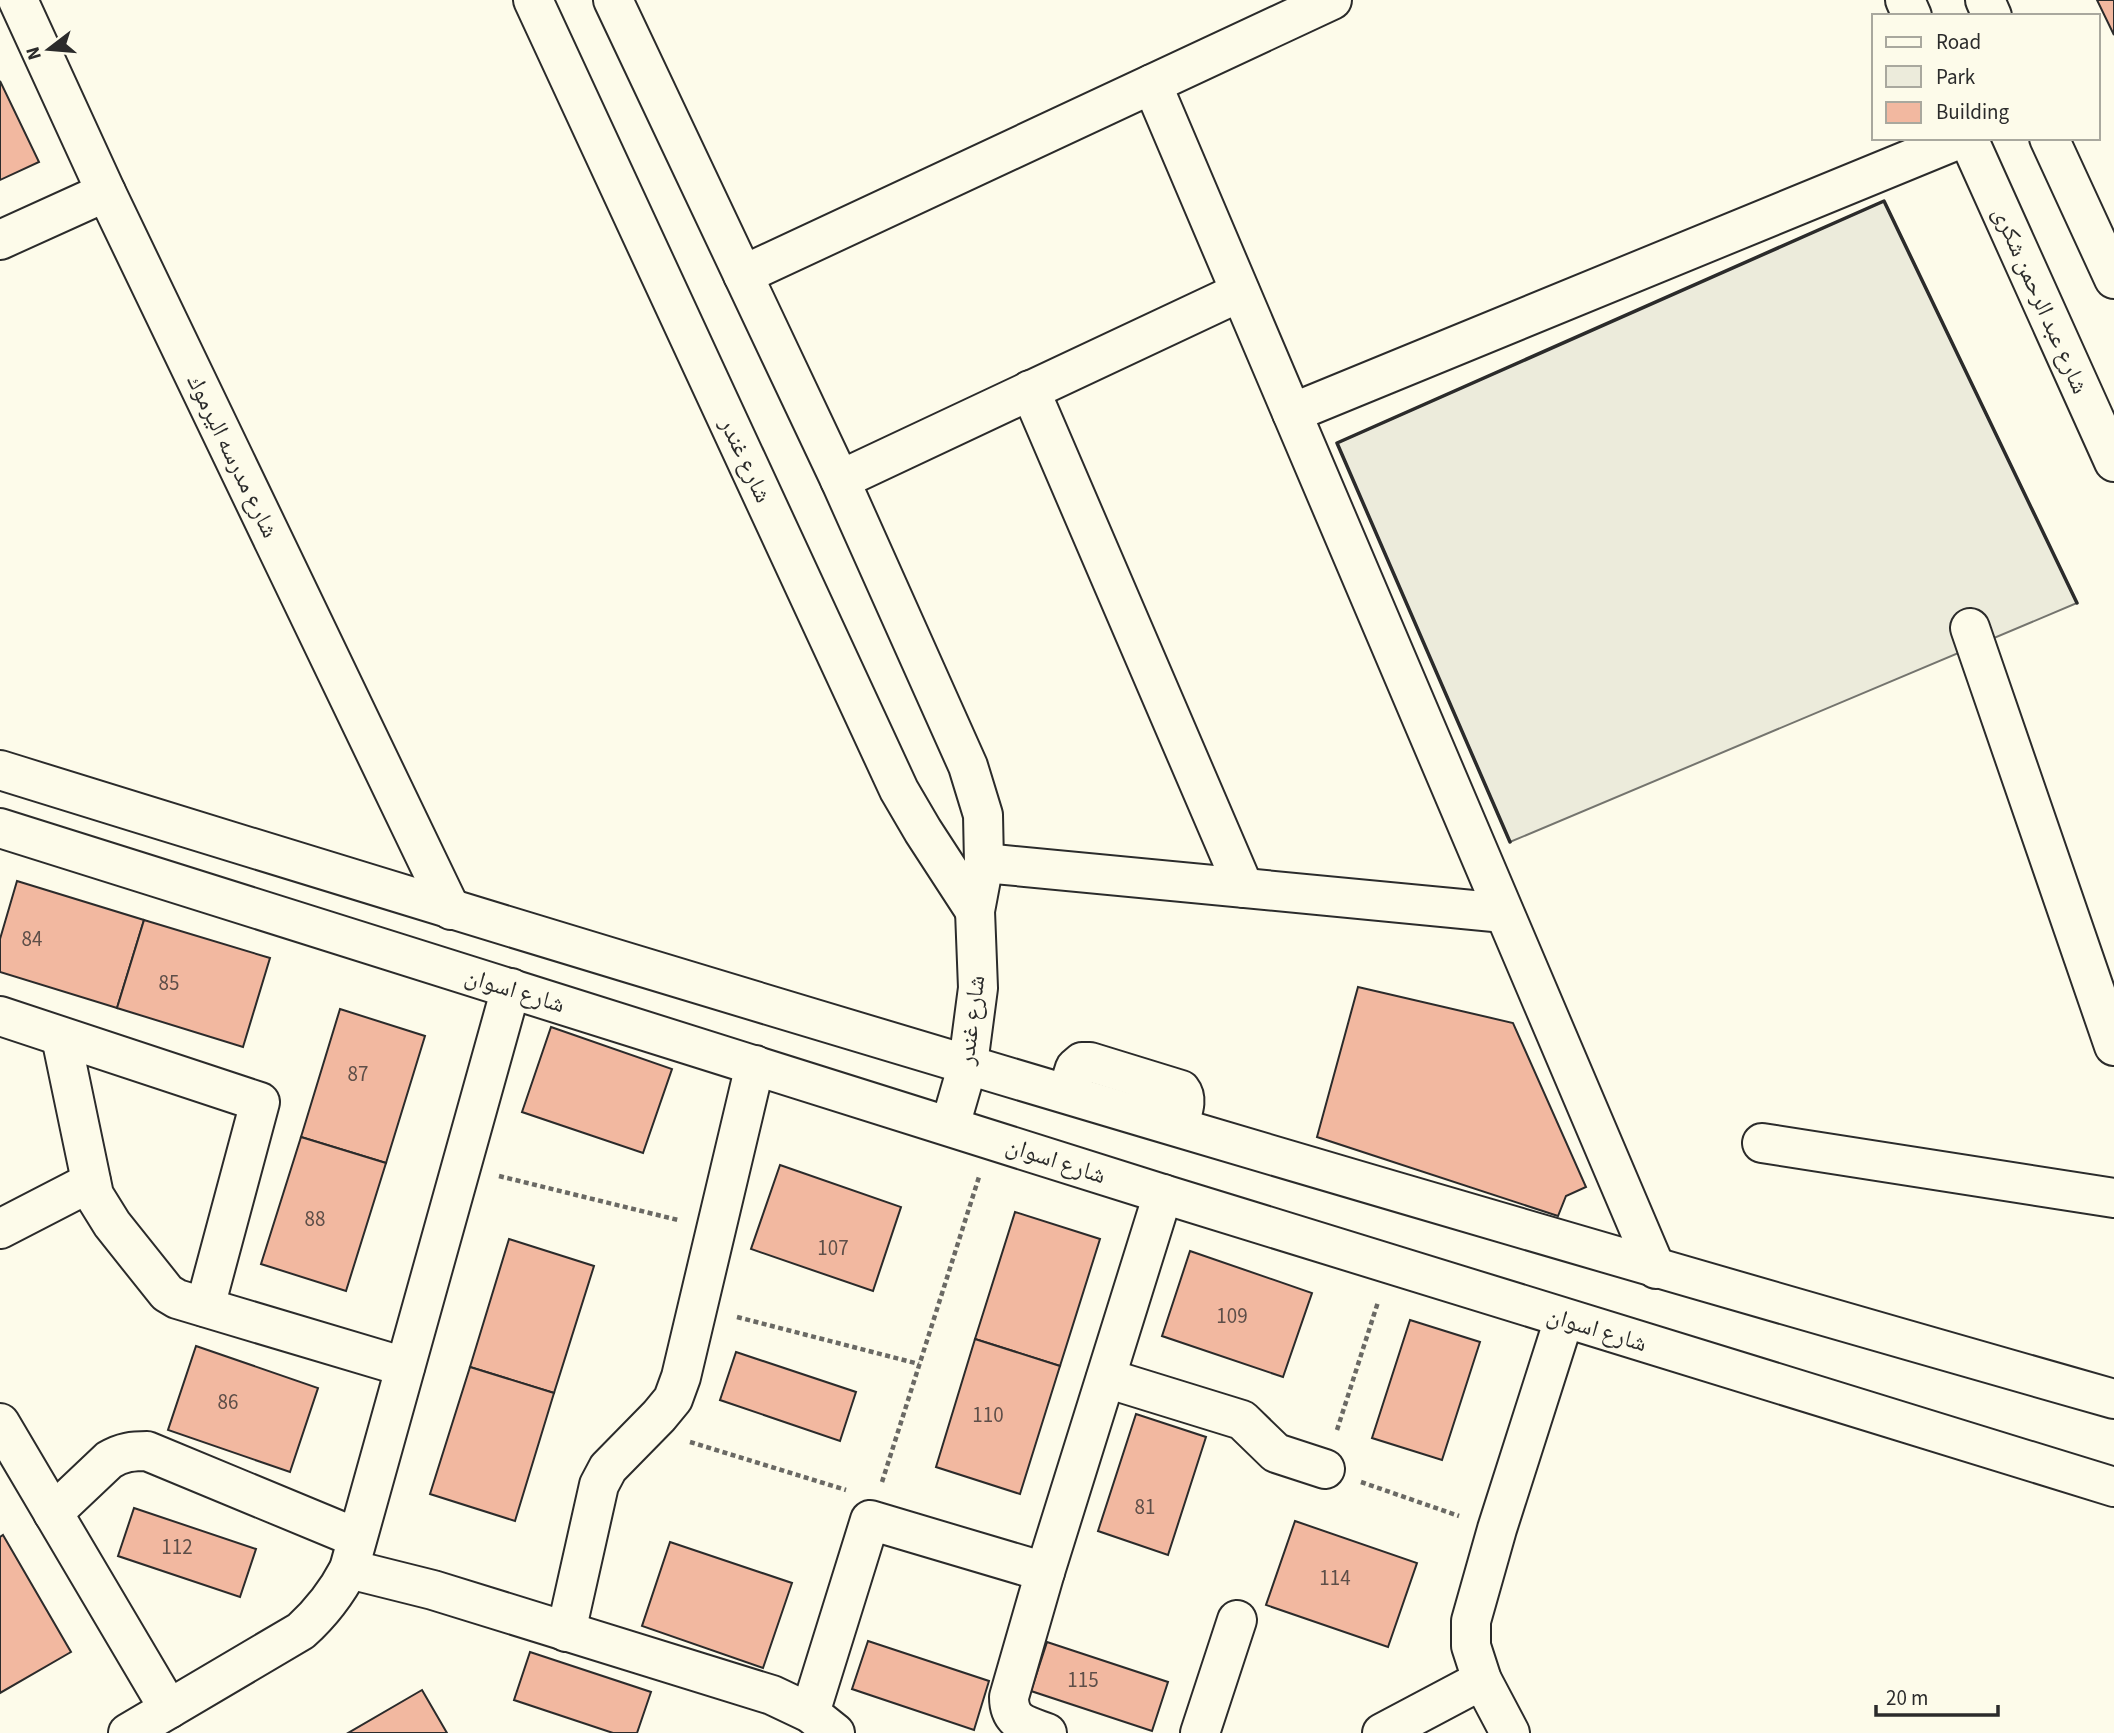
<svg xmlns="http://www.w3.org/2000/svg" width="2114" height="1733" viewBox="0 0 2114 1733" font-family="'Source Sans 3','Noto Naskh Arabic',sans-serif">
<rect width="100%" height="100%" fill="#fdfbea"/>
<!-- green -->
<polygon fill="#ecebdb" stroke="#74746e" stroke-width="2" points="1884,201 2077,603 1510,842 1337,443"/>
<!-- building -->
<g fill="#f2b8a0" stroke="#2b2b2b" stroke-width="2">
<polygon points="2097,0 2114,0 2114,35"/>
<polygon points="0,81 39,162 0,180"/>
<polygon points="17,881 144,920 117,1008 0,972 0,939"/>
<polygon points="144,920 270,958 243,1047 117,1008"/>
<polygon points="1358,987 1513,1023 1586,1187 1566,1196 1558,1216 1317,1137"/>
<polygon points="340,1009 425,1036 386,1163 301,1137"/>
<polygon points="551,1027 672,1069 643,1153 522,1112"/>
<polygon points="301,1137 386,1163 346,1291 261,1264"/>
<polygon points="780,1165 901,1207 873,1291 751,1249"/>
<polygon points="1015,1212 1100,1239 1060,1366 975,1339"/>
<polygon points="509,1239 594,1266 554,1393 470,1367"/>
<polygon points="1190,1251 1312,1293 1283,1377 1162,1336"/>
<polygon points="1410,1320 1480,1342 1442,1460 1372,1438"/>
<polygon points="975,1339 1060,1366 1020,1494 936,1467"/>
<polygon points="196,1346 318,1388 290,1472 168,1430"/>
<polygon points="736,1352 856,1392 840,1441 720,1400"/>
<polygon points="470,1367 554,1393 515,1521 430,1494"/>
<polygon points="1136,1414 1206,1437 1168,1555 1098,1531"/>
<polygon points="134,1508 256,1549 240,1597 118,1556"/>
<polygon points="1295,1521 1417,1563 1388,1647 1266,1605"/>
<polygon points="3,1535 71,1652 0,1693 0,1537"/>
<polygon points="670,1542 792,1583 763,1668 642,1626"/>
<polygon points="868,1641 989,1681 974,1730 852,1689"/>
<polygon points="1047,1642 1168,1682 1152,1731 1031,1691"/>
<polygon points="530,1652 651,1692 637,1733 613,1733 514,1700"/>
<polygon points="422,1690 447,1733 348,1733"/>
</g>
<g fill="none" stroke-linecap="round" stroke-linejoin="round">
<!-- minor casing -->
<g stroke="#2b2b2b" stroke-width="42">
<g id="minor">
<polyline points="18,0 106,192 451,910"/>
<polyline points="533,0 899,790 923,831 975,911"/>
<polyline points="613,0 840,480 968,766 983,815 984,863 975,911 978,988 968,1064 950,1126"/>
<polyline points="1905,0 1912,16"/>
<polyline points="1985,0 1992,16"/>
<polyline points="1152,84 1656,1269"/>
<polyline points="1968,138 2114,462"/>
<polyline points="2049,138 2114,279"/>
<polyline points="0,240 106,192"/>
<polyline points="743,275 1332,0"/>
<polyline points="1030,390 1244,888"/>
<polyline points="1292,413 1962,138"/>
<polyline points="840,480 1240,292"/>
<polyline points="1970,628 2114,1046"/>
<path d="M0 770C702 988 1407 1198 2114 1399"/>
<polyline points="0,828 1163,1194 2114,1487"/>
<polyline points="984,863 1504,913"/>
<polyline points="0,1016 260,1102 205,1307"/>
<polyline points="61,1037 94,1195 112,1224 167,1293 177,1299 405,1367"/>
<path d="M1067 1093 1075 1068 1082 1062H1090L1181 1090C1189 1100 1181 1115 1179 1126"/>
<polyline points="1762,1143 2114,1198"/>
<polyline points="0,1229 91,1182"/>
<polyline points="1106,1378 1242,1420 1276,1453 1325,1469"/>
<polyline points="0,1423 169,1709"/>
<path d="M53 1513 109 1460C122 1452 133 1451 147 1451L357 1538"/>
<polyline points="349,1569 433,1590 772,1695 810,1713 835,1733"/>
<polyline points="566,1632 599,1485 608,1468 659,1416 673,1399 681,1377 755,1065"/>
<polyline points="810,1713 870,1520 1045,1572"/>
<path d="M128 1733 301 1631C322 1612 336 1594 349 1569L511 988"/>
<path d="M1047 1733C1026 1725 1009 1723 1009 1697L1045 1572 1163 1194"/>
<polyline points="1200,1733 1237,1620"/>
<polyline points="1382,1733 1482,1680"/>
<polyline points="1510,1733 1482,1680 1471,1646 1471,1621 1497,1529 1564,1319"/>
</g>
</g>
<!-- path -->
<g stroke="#6a6964" stroke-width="4.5" stroke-dasharray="5 3.5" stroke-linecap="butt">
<polyline points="499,1176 678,1220"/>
<polyline points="737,1317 919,1364"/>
<polyline points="1337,1430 1378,1302"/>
<polyline points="690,1442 846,1490"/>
<polyline points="882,1482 979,1177"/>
<polyline points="1361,1482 1459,1516"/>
</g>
<!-- minor -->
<use href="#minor" stroke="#fdfbea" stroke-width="38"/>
<!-- wall -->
<polyline stroke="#2b2b2b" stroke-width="3.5" points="1510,842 1337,443 1884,201 2077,603"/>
</g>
<g text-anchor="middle" stroke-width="5" stroke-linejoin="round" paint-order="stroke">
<!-- number labels -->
<g font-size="21" fill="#5d4e48">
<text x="32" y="946">84</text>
<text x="169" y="990">85</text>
<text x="358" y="1081">87</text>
<text x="315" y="1226">88</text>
<text x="833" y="1255">107</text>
<text x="1232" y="1323">109</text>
<text x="228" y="1409">86</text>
<text x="988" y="1422">110</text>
<text x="1145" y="1514">81</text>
<text x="177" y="1554">112</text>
<text x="1335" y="1585">114</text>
<text x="1083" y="1687">115</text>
</g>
<!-- street labels -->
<g font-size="24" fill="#2b2b2b" stroke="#fdfbea">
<text transform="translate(2041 300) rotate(66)" y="8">شارع عبد الرحمن شكرى</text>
<text transform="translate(233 456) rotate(64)" y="8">شارع مدرسه اليرموك</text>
<text transform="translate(746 460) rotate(65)" y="8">شارع غندر</text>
<text transform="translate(515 990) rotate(17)" y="8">شارع اسوان</text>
<text transform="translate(971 1020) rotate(-83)" y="8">شارع غندر</text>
<text transform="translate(1056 1160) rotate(18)" y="8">شارع اسوان</text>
<text transform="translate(1597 1329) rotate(17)" y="8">شارع اسوان</text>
</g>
</g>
<!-- legend -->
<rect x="1872" y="14" width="228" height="126" fill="#fdfbea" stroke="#a9a89e" stroke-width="2"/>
<rect x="1886" y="37" width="35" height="10" fill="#fdfbea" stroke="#a9a89e" stroke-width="2"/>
<text x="1936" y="49" font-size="21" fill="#2b2b2b">Road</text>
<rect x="1886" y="66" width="35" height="21" fill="#ecebdb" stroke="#a9a89e" stroke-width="2"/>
<text x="1936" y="84" font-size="21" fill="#2b2b2b">Park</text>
<rect x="1886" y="102" width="35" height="21" fill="#f2b8a0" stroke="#a9a89e" stroke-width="2"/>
<text x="1936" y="119" font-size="21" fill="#2b2b2b">Building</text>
<!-- north arrow -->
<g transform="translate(49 49) rotate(254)" stroke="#fdfbea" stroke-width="5" paint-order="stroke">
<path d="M0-5L12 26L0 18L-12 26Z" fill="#2b2b2b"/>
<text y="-10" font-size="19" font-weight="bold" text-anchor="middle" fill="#2b2b2b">N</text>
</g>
<!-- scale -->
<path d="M1876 1705v10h122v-10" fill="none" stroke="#2b2b2b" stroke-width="3.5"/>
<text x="1886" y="1705" font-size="21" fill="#2b2b2b" stroke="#fdfbea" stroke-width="5" paint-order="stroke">20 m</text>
</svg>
